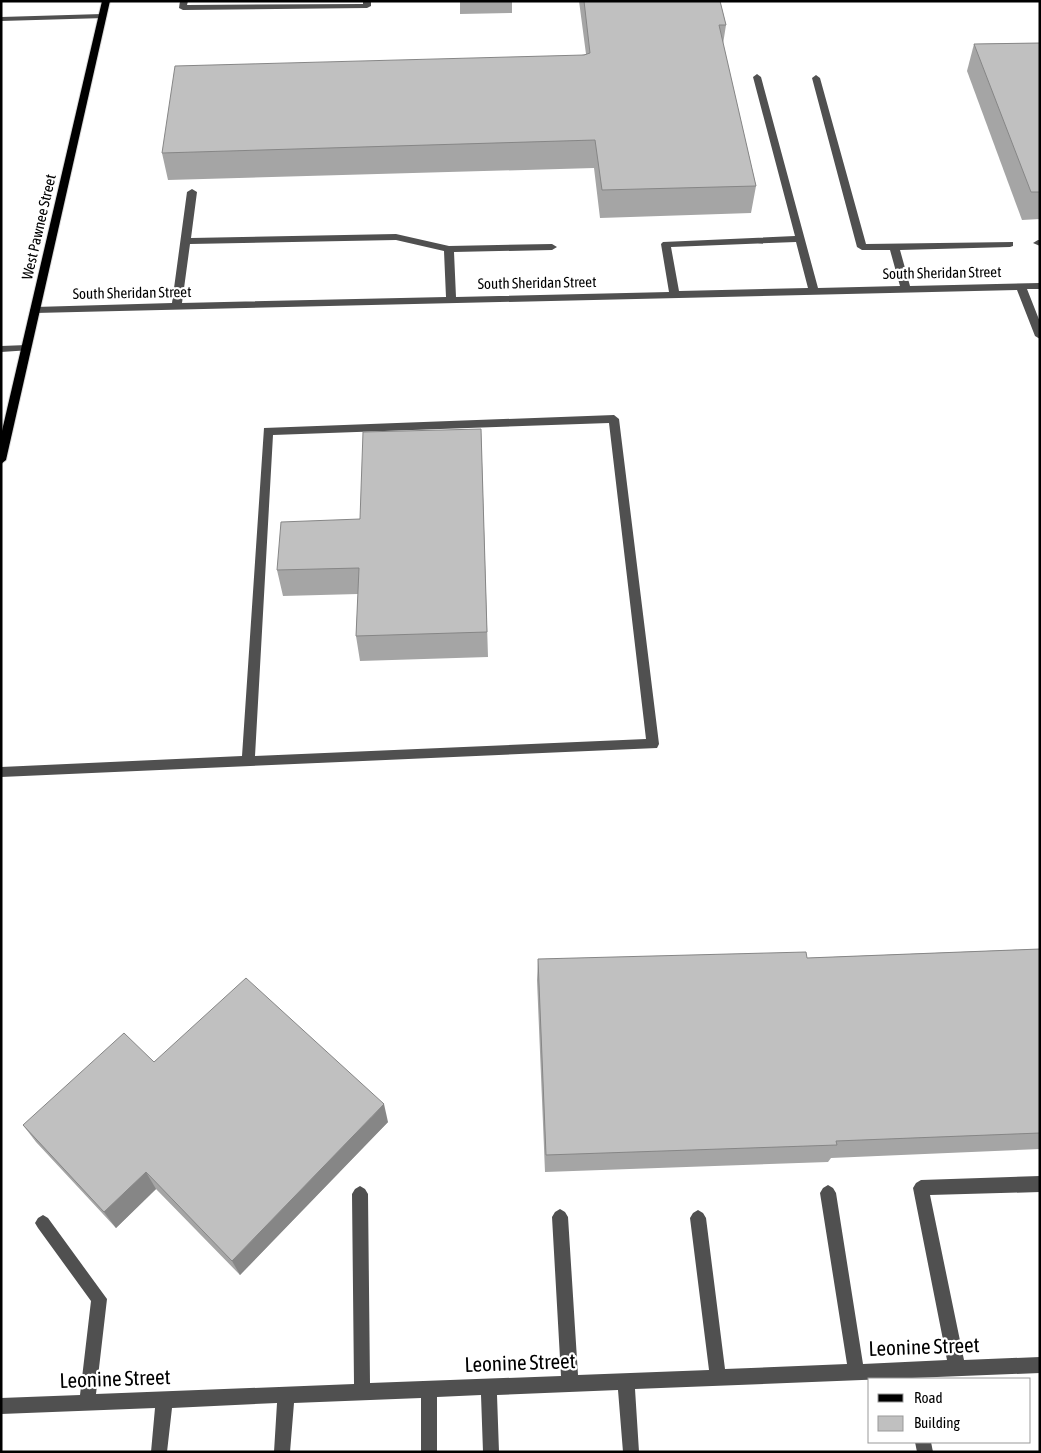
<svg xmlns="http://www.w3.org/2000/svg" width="1041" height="1453" viewBox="0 0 1041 1453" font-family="'Asap Condensed',sans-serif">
<rect width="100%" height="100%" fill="#fff"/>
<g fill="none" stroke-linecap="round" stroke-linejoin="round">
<!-- major casing -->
<g stroke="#dbdbdb" stroke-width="2">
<polygon id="major" points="102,1 110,1 6,460 1,464 1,435"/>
</g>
<!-- minor -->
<g fill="#505050" fill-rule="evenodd">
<polygon points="180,1 188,1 187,5 363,4 363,1 371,1 371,6 367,8 183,10 179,8"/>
<polygon points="102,14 105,14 105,18 1,21 1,17"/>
<path d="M757 74 761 77 818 288 900 286 890 250H862L857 247 812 78 816 75 820 78 866 244 1013 242V246L1010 247 900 250 910 286 1040 283V289H1027L1040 322V339L1035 336 1017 290 35 313 30 310 35 307 172 303 187 192 192 189 197 192 191 238 396 234 449 246 552 244 557 247 552 250 454 252 456 297 669 292 661 244 663 242 795 236 753 77ZM396 240 444 251 446 297 182 303 190 244ZM796 242 808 288 679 291 671 247Z"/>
<polygon points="1038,240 1040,240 1040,246 1033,243"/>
<polygon points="27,345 31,346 31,350 1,352 1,346"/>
<path d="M614 415 619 419 659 744 657 748 1 777V767L242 756 264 428ZM609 423 646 739 255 756 273 435Z"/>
<polygon points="1040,1176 1040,1192 930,1195 964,1360 1040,1357 1040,1373 635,1389 639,1452 623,1452 618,1390 497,1395 499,1452 483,1452 481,1395 437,1397 437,1452 421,1452 421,1398 294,1403 290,1452 274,1452 277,1403 172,1408 167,1452 151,1452 155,1408 1,1414 1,1398 80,1395 91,1301 38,1228 35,1223 38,1218 43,1215 48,1218 107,1299 96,1394 354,1384 352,1194 355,1189 360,1186 365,1189 368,1194 370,1383 561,1376 552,1217 555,1212 560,1209 565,1212 568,1217 578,1375 709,1370 690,1218 693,1213 698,1210 703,1213 706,1218 725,1369 847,1364 820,1193 823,1188 828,1185 833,1188 836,1193 863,1364 947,1360 913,1188 916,1183 921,1180"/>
<polygon points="915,1442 931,1442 933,1452 917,1452"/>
</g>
<!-- major -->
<use href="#major" fill="#000" fill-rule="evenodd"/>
</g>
<!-- wall -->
<g fill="#a5a5a5">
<polygon points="460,1 512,1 512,13 460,14"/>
<polygon points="579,1 720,1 726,25 723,44 756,186 751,213 600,218 594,168 168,180 162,153 586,54"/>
<polygon points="1040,43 1040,219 1022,220 967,71 974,44"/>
<polygon points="481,429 488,657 360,661 356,636 358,594 283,596 277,570 360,519"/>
<polygon points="1040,949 1040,1149 831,1158 828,1162 545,1172 537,980 538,959 807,958"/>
<polygon points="154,1062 388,1122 240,1275 156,1189 116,1228 36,1142 23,1125"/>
</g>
<!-- shaded-wall -->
<g fill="#868686">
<polygon points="384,1104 388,1122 240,1275 232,1261"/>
<polygon points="146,1172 156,1189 116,1228 104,1212"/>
</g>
<!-- building -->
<g fill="#c0c0c0" stroke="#868686">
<polygon points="584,1 720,1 726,25 719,25 756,186 602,190 595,140 162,153 175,66 584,55 590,53"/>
<polygon points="1040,43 1040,192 1031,192 974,44"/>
<polygon points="481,429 487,632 356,636 359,568 277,570 281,522 360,519 363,432"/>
<polygon points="1040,949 1040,1133 836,1141 837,1145 546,1155 538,959 806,952 807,958"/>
<polygon points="246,978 384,1104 232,1261 146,1172 104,1212 23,1125 124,1033 154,1062"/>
</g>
<g text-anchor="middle" stroke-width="4.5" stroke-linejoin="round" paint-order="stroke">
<!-- far-street labels -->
<g font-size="15" fill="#000" stroke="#fff">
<text transform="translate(39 227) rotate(-77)" y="5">West Pawnee Street</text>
<text transform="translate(942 273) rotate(-1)" y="5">South Sheridan Street</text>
<text transform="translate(537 283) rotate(-1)" y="5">South Sheridan Street</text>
<text transform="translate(132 293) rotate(-1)" y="5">South Sheridan Street</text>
</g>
<!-- near-street labels -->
<g font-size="21" fill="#000" stroke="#fff">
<text transform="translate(924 1347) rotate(-2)" y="7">Leonine Street</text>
<text transform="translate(520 1363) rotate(-2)" y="7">Leonine Street</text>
<text transform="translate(115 1379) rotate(-2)" y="7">Leonine Street</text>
</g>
</g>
<!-- border -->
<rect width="1041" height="1453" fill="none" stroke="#000000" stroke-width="5"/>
<!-- legend -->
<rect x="868" y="1378" width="162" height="65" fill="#ffffff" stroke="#999999"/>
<rect x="878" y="1394" width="25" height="8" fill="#000000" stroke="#999999"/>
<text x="914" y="1403" font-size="15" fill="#000000">Road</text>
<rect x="878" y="1416" width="25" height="15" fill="#c0c0c0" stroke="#999999"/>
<text x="914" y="1428" font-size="15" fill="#000000">Building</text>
</svg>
